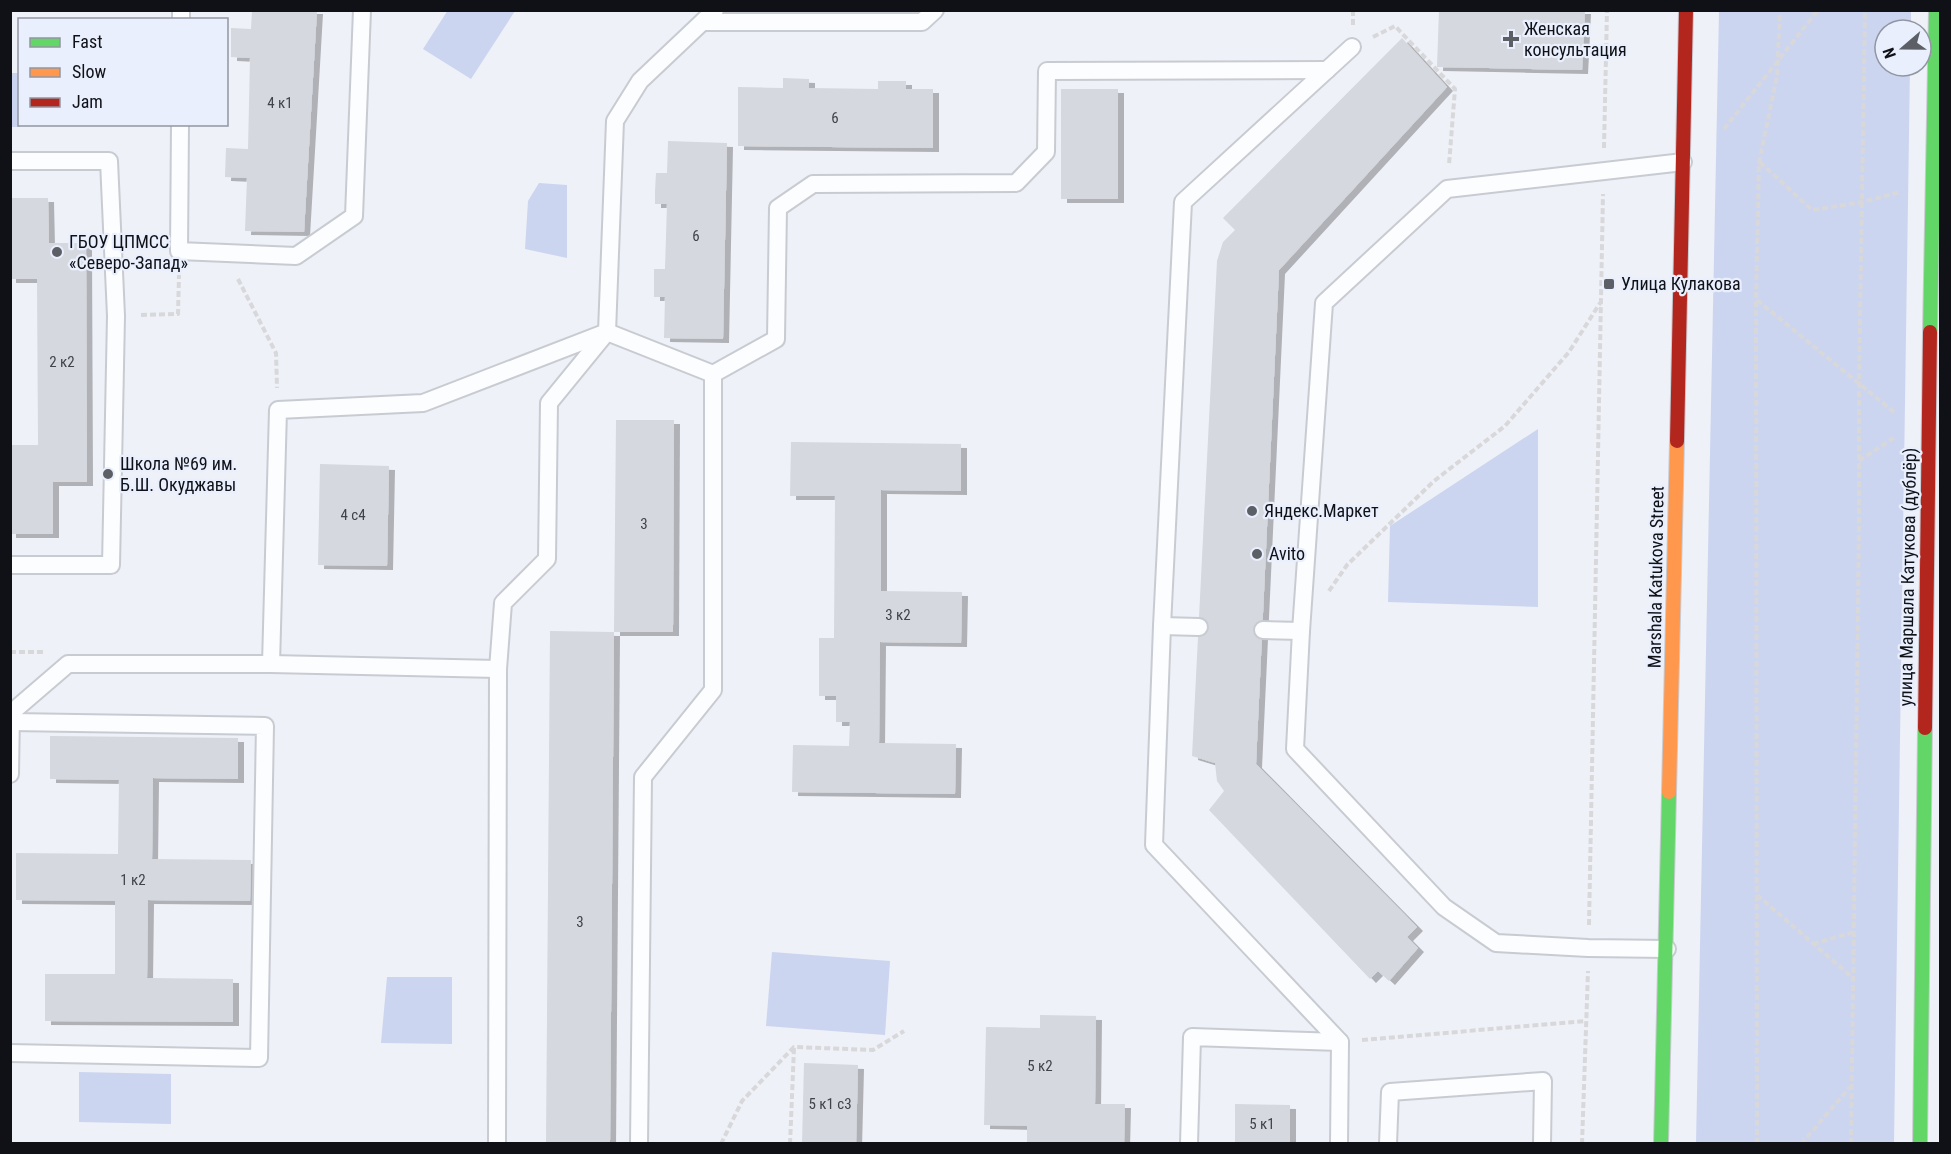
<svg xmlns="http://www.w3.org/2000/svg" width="1951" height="1154" viewBox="0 0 1951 1154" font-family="'Roboto Condensed',sans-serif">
<defs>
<filter id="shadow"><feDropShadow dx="6" dy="4" stdDeviation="0" flood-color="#0004"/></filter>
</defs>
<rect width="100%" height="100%" fill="#eef1f8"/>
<!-- green -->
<g fill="#cbd5f0">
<polygon points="448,10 515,11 471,79 423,49"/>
<polygon points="1719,11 1911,11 1911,30 1885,30 1885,66 1910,66 1894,1143 1696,1143"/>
<polygon points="10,73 19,73 20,127 11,127"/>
<polygon points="539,183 567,185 567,258 525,249 528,201"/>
<polygon points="1538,429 1538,607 1388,602 1390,526"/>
<polygon points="772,952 890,961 885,1035 766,1026"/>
<polygon points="387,977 452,977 452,1044 381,1043"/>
<polygon points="79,1072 171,1074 171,1124 79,1122"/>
</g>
<!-- building -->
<g fill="#d5d8de" filter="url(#shadow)">
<polygon points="252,10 317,10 304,232 245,231 247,178 225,177 226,148 248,149 250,58 231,57 231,28 251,29"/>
<polygon points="1439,10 1585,10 1582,70 1437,67"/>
<polygon points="1402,38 1447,87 1279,270 1256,764 1417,927 1407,937 1418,948 1389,981 1378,971 1370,979 1209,810 1224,791 1217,781 1215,763 1192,756 1217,261 1223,242 1235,230 1223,218"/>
<polygon points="783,78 809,79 809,88 878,89 878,81 906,81 906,89 933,89 933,148 738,146 738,87 783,88"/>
<rect x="1061" y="89" width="57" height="110"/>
<polygon points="668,141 727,143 723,339 664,338 665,297 654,297 654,269 665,269 667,204 655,204 655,191 656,173 667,173"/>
<polygon points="10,198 48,198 49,243 86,243 87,482 53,482 53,534 10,534 10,445 38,445 37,279 10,279"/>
<polygon points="616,420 674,420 673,632 614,632"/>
<polygon points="791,442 961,444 961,491 881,490 881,591 962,592 961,643 880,642 879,743 956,744 955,794 792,792 793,745 849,746 850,722 836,722 836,696 819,696 819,638 834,638 835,496 790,496"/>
<polygon points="320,464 389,466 387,566 318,565"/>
<polygon points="550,631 614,632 610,1144 546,1144"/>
<polygon points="50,736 238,738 238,779 153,778 152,859 251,860 250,901 148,900 147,978 233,979 233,1022 45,1021 45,974 115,974 115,901 16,900 16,853 118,854 119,780 50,779"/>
<polygon points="1040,1015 1096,1016 1095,1104 1125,1104 1124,1144 1027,1144 1027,1126 984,1125 986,1027 1040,1028"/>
<polygon points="804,1063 858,1065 856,1144 802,1144"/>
<polygon points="1235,1104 1290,1105 1290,1144 1235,1144"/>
</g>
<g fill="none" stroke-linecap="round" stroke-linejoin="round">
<!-- lane casing -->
<g stroke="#c9cbd2" stroke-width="20">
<g id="lane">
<polyline points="181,20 181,10"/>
<polyline points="703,22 922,22 935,10"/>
<polyline points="180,124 179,251 296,256 354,216 362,10"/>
<polyline points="10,161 109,161 116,316 111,565 10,565"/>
<polyline points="1162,626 1199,627"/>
<polyline points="1263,630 1301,631"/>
<polyline points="271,664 498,669"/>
<polyline points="10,774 11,713 68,664 271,664 278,410 423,403 607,332 615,121 640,81 715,10"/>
<polyline points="1667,949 1588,948 1496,943 1444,907 1295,749 1301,631 1324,303 1447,189 1683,162"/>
<polyline points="10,1053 259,1058 265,726 11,722"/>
<polyline points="497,1144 498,669 503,603 547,559 549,403 607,332 713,374"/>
<polyline points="639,1144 643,777 713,690 713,374 776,339 778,208 813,184 1016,183 1046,152 1047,71 1327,70"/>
<polyline points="1189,1144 1192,1037 1340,1042"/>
<polyline points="1339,1144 1340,1042 1154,845 1162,626 1183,202 1352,47"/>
<polyline points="1388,1144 1390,1092 1543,1081 1542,1144"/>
</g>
</g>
<!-- fast casing -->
<g stroke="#c9cbd2" stroke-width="16">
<g id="fast">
<polyline points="1930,332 1936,10"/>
<polyline points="1661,1144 1669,792"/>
<polyline points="1920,1144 1925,728"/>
</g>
</g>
<!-- slow casing -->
<g stroke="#c9cbd2" stroke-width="16">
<polyline id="slow" points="1669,792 1677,441"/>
</g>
<!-- jam casing -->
<g stroke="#c9cbd2" stroke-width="16">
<g id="jam">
<polyline points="1677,441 1686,10"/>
<polyline points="1925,728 1930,332"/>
</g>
</g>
<!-- path -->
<g stroke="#d8d8db" stroke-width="4" stroke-dasharray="6 3" stroke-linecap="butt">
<polyline points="1353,25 1353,10"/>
<polyline points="1373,37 1395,26 1455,89 1449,165"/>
<polyline points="1724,129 1818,10"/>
<polyline points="1604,148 1607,10"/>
<polyline points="1760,162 1812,210 1863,202 1900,192"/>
<polyline points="238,279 276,353 277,388"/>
<polyline points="1757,300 1895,413"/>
<polyline points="141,315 178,314 179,275"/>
<polyline points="1859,461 1895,437"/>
<polyline points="1329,591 1347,565 1434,481 1505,426 1569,352 1600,303"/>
<polyline points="10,652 43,652"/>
<polyline points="1757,895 1853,978"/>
<polyline points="1589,925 1603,194"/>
<polyline points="1813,944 1854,932"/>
<polyline points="1362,1040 1586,1021"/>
<polyline points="721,1144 742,1101 794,1047 873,1050 904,1031"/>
<polyline points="790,1144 794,1048"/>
<polyline points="1582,1144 1588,971"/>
<polyline points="1757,1144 1756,299 1759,162 1777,76 1780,10"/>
<polyline points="1801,1144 1851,1086"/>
<polyline points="1851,1144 1859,527 1859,383 1865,10"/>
</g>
<!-- lane -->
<use href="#lane" stroke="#fcfdfe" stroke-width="16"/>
<!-- fast -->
<use href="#fast" stroke="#63d668" stroke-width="14"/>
<!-- slow -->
<use href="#slow" stroke="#ff974d" stroke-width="14"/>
<!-- jam -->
<use href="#jam" stroke="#b3261e" stroke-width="14"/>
</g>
<!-- markers -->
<g fill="#5d5f66" stroke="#e9effd" stroke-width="2">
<path d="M1508 30h6v6h6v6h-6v6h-6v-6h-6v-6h6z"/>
<circle cx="57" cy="252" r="6"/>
<rect x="1603" y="278" width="12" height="12" rx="3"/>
<circle cx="108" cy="474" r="6"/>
<circle cx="1252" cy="511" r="6"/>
<circle cx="1257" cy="554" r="6"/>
</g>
<g text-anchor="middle" stroke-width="4.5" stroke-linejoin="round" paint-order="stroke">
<!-- number labels -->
<g font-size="15" fill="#404349">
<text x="280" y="108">4 к1</text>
<text x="835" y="123">6</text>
<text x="696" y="241">6</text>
<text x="62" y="367">2 к2</text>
<text x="353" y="520">4 с4</text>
<text x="644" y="529">3</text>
<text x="898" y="620">3 к2</text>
<text x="133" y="885">1 к2</text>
<text x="580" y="927">3</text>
<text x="1040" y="1071">5 к2</text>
<text x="830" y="1109">5 к1 с3</text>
<text x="1262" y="1129">5 к1</text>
</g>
<!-- poi labels -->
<g font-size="18" fill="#0f1117" stroke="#e9effd" text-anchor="start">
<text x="1524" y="35">Женская<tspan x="1524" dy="21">консультация</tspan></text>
<text x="69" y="248">ГБОУ ЦПМСС<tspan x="69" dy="21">«Северо-Запад»</tspan></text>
<text x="1621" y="290">Улица Кулакова</text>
<text x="120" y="470">Школа №69 им.<tspan x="120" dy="21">Б.Ш. Окуджавы</tspan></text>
<text x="1264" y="517">Яндекс.Маркет</text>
<text x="1269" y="560">Avito</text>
</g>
<!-- street labels -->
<g font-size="18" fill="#0f1117" stroke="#e9effd">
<text transform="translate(1656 577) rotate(-89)" y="6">Marshala Katukova Street</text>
<text transform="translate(1908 577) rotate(-89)" y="6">улица Маршала Катукова (дублёр)</text>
</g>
</g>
<!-- border -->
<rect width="1951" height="1154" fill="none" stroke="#0f1117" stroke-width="24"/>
<!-- legend -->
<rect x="18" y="18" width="210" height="108" fill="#e9effd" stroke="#9296a1" stroke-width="1.5"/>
<rect x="30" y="38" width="30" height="9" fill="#63d668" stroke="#9296a1" stroke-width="1.5"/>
<text x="72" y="48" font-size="18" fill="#0f1117">Fast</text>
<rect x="30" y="68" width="30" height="9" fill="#ff974d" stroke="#9296a1" stroke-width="1.5"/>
<text x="72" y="78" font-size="18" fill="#0f1117">Slow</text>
<rect x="30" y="98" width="30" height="9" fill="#b3261e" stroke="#9296a1" stroke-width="1.5"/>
<text x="72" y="108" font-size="18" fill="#0f1117">Jam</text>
<!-- north arrow -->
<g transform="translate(1903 48) rotate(250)"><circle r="28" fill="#e9effd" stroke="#9296a1" stroke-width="1.5"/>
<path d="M0-4.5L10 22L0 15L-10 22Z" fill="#5d5f66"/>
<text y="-9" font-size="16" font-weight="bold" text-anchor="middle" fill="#0f1117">N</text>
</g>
</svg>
